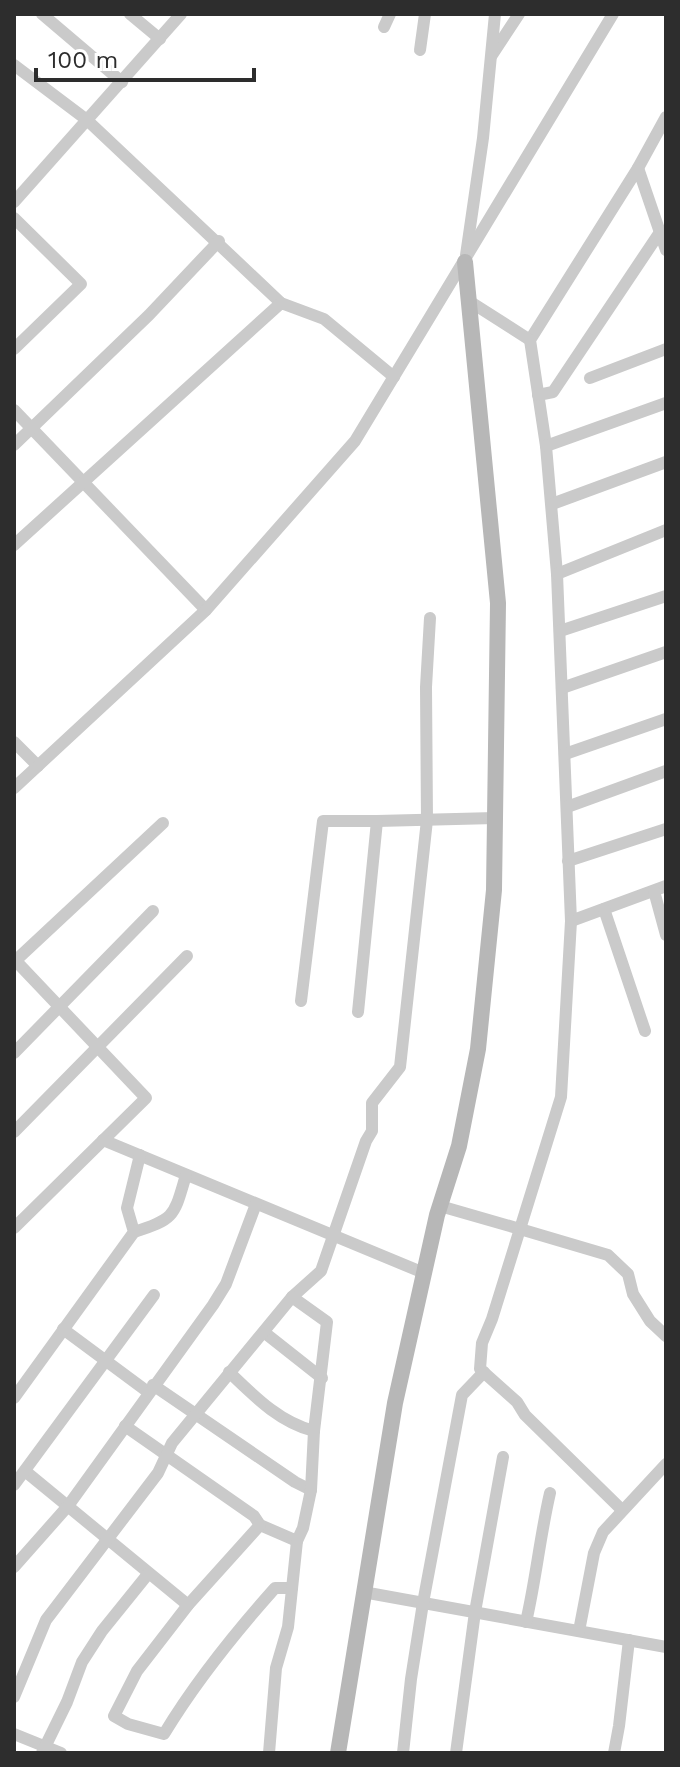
<svg xmlns="http://www.w3.org/2000/svg" width="680" height="1767" viewBox="0 0 680 1767" font-family="'Work Sans',sans-serif">
<rect width="100%" height="100%" fill="#fff"/>
<g fill="none" stroke-linecap="round" stroke-linejoin="round">
<!-- street -->
<g stroke="#cacaca" stroke-width="12">
<polyline points="42,14 122,82"/>
<polyline points="130,14 160,39"/>
<polyline points="384,27 390,14"/>
<polyline points="420,50 425,14"/>
<polyline points="492,55 519,14"/>
<polyline points="14,65 87,120 281,303"/>
<polyline points="638,168 666,117"/>
<polyline points="14,202 181,14"/>
<polyline points="14,218 81,284 14,349"/>
<polyline points="666,250 638,168 530,340 546,446 557,574 571,921 666,886"/>
<polyline points="466,255 483,138 495,14"/>
<polyline points="469,301 530,340"/>
<polyline points="590,378 666,349"/>
<polyline points="538,395 553,392 660,232"/>
<polyline points="14,410 206,610"/>
<polyline points="14,445 149,315 219,241"/>
<polyline points="546,446 666,403"/>
<polyline points="552,504 666,462"/>
<polyline points="14,545 281,303 324,319 394,377"/>
<polyline points="557,574 666,530"/>
<polyline points="560,631 666,596"/>
<polyline points="562,688 666,652"/>
<polyline points="14,742 38,766"/>
<polyline points="565,754 666,719"/>
<polyline points="14,788 206,610 355,441 613,14"/>
<polyline points="567,807 666,771"/>
<polyline points="377,821 495,818"/>
<polyline points="568,861 666,829"/>
<polyline points="654,891 666,935"/>
<polyline points="604,909 645,1031"/>
<polyline points="14,959 146,1098 14,1228"/>
<polyline points="14,962 163,823"/>
<polyline points="301,1001 323,821 377,821 358,1012"/>
<polyline points="14,1053 153,911"/>
<polyline points="14,1132 187,956"/>
<polyline points="103,1140 424,1273"/>
<polyline points="440,1206 520,1229 561,1097 571,921"/>
<path d="M134 1232C176 1219 174 1215 186 1175"/>
<polyline points="63,1329 148,1392"/>
<polyline points="265,1333 322,1378"/>
<path d="M229 1372C254 1396 279 1422 314 1431"/>
<polyline points="153,1385 295,1482 311,1490"/>
<polyline points="14,1398 134,1232 127,1208 140,1155"/>
<polyline points="125,1426 254,1516 260,1525 297,1541"/>
<polyline points="25,1471 188,1605"/>
<polyline points="14,1485 154,1295"/>
<polyline points="621,1509 525,1415 517,1402 480,1369 482,1343 492,1319 520,1229 608,1255 628,1274 633,1294 650,1321 666,1336"/>
<path d="M260 1525 188 1605 137 1671 114 1716 128 1724 164 1734C196 1681 234 1634 275 1588H292"/>
<polyline points="14,1567 68,1506 213,1305 226,1284 256,1204"/>
<polyline points="363,1592 666,1647"/>
<path d="M526 1622C536 1579 540 1536 550 1493"/>
<polyline points="579,1631 594,1553 603,1532 666,1464"/>
<polyline points="14,1697 46,1620 158,1473 172,1443 292,1297 321,1271 366,1141 372,1131 372,1103 400,1067 427,820 426,687 430,618"/>
<polyline points="14,1734 61,1753"/>
<polyline points="42,1753 67,1702 82,1662 102,1631 148,1574"/>
<polyline points="269,1753 276,1668 288,1627 297,1541 303,1528 311,1490 314,1431 327,1322 292,1297"/>
<polyline points="403,1753 411,1679 423,1603 462,1395 484,1372"/>
<polyline points="456,1753 475,1612 503,1457"/>
<polyline points="614,1753 619,1726 629,1640"/>
</g>
<!-- secondary -->
<polyline stroke="#b7b7b7" stroke-width="16" points="338,1753 395,1403 437,1215 459,1146 478,1049 494,890 498,603 465,262"/>
</g>
<!-- border -->
<rect width="680" height="1767" fill="none" stroke="#2d2d2d" stroke-width="32"/>
<!-- scale -->
<path d="M36 68v12h218v-12" fill="none" stroke="#2d2d2d" stroke-width="4"/>
<text x="48" y="68" font-size="24" fill="#2d2d2d" stroke="#ffffff" stroke-width="6" paint-order="stroke">100 m</text>
</svg>
